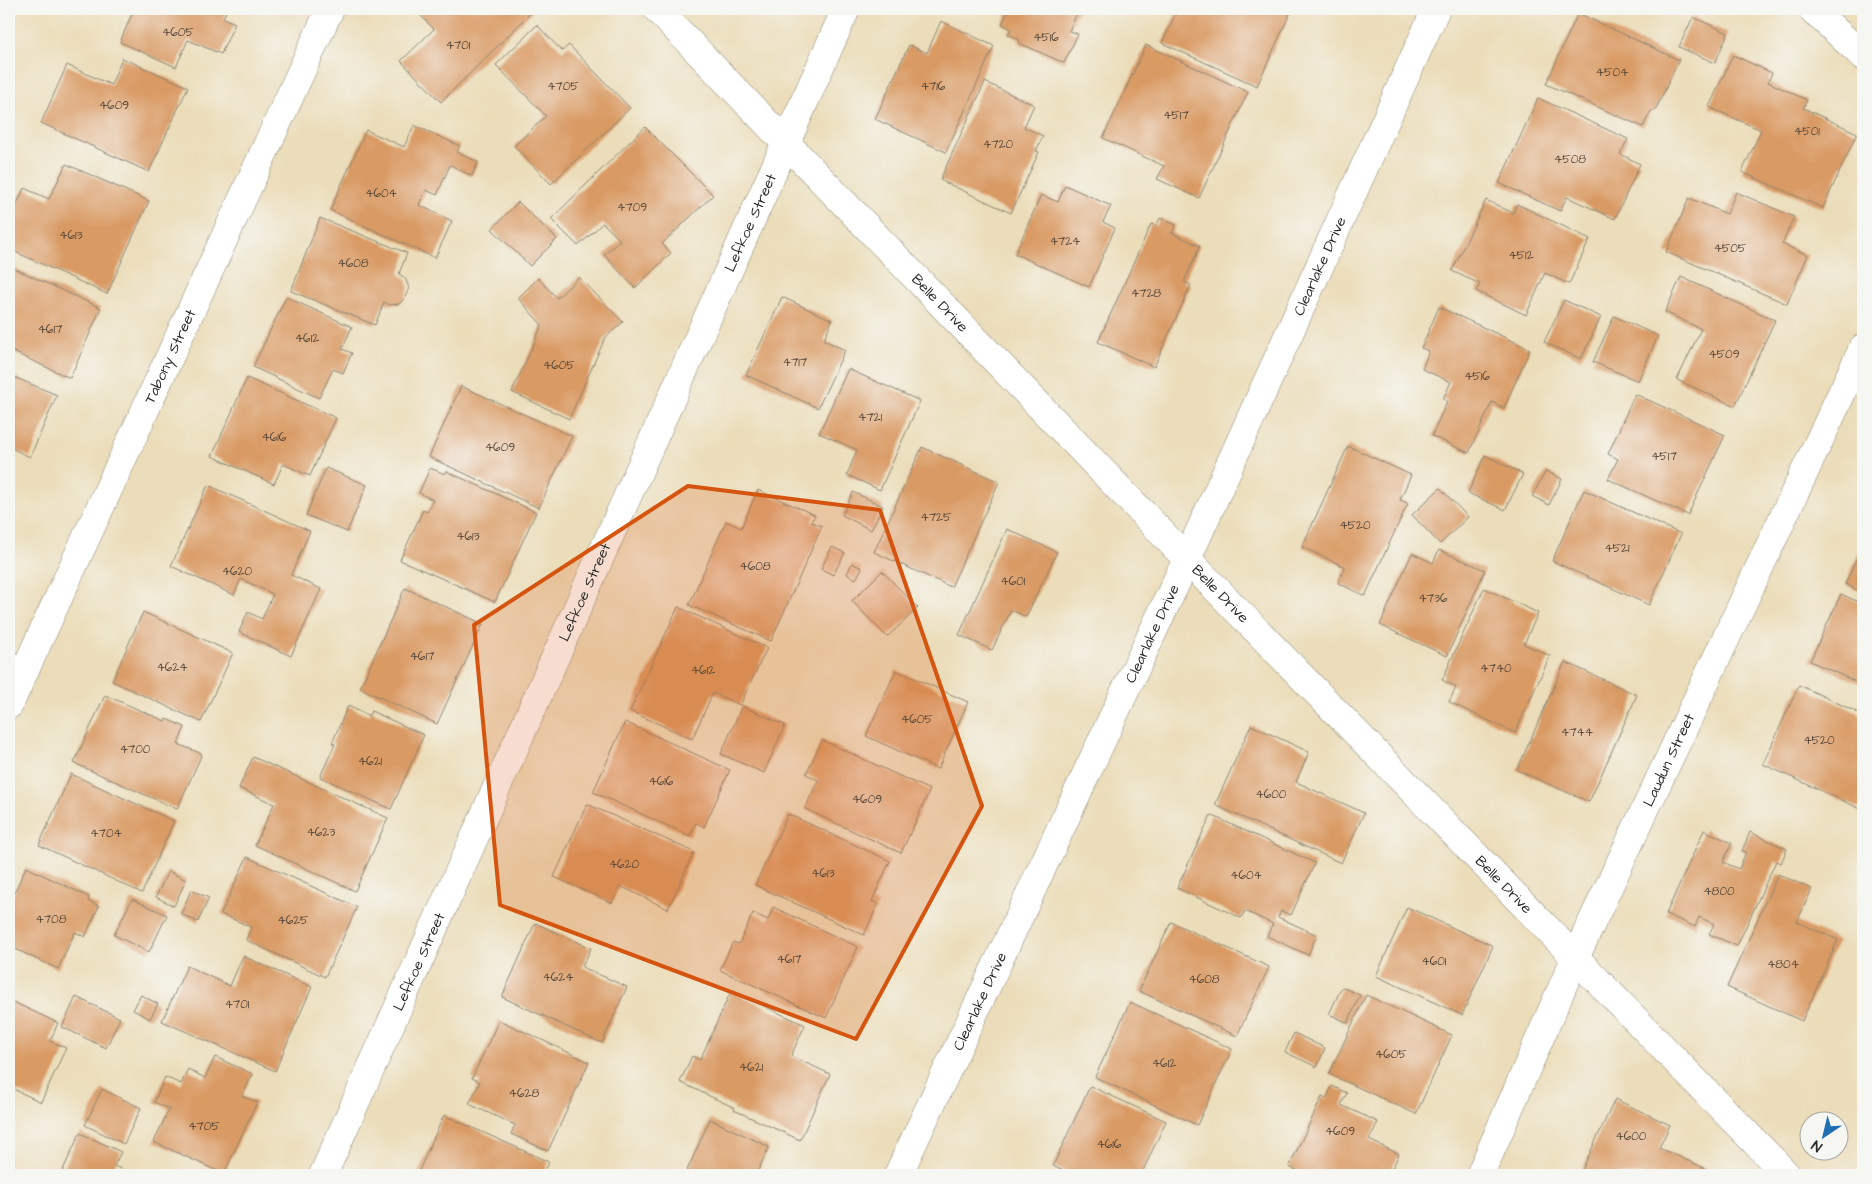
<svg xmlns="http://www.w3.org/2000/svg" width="1872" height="1184" viewBox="0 0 1872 1184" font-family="'Architects Daughter',sans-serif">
<rect width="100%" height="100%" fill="#f6f6f2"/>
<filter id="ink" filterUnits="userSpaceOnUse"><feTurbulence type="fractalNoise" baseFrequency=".02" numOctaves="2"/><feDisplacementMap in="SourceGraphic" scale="10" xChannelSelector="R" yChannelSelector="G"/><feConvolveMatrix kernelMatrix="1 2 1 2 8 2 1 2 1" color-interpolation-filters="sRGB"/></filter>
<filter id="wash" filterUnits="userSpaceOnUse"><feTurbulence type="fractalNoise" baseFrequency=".0096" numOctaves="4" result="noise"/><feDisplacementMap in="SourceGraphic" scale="20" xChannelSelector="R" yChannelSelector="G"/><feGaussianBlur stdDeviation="1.12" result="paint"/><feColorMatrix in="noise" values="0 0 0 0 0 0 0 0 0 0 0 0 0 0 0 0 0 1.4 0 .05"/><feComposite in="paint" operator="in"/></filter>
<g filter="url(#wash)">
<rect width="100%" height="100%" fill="#ebddb9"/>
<g id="blocks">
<!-- building -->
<g fill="#d99a64">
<polygon points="134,9 227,9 223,18 235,23 221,54 188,40 176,67 120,42"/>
<polygon points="414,9 535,9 441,102 401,61 434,29"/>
<polygon points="1009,9 1079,9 1069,31 1078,34 1064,63 1019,43 1020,40 1008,34 1011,29 1002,24"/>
<polygon points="1178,9 1292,9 1257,86 1162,43"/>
<polygon points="1578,13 1679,60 1655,111 1651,111 1643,127 1546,84"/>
<polygon points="1693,17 1728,33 1715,63 1679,47"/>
<polygon points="941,21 994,46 946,152 875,119 909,45 927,53"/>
<polygon points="537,25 562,51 569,45 630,108 551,184 514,146 546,116 496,65"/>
<polygon points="1146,45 1248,92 1199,198 1157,179 1164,166 1103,138"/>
<polygon points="1733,55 1772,73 1768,82 1807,100 1803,108 1857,133 1823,208 1742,172 1761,130 1709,107"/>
<polygon points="122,58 188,87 149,172 41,123 67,65 111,85"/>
<polygon points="985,82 1034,105 1024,127 1043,136 1036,151 1039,152 1011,213 940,180"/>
<polygon points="1538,98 1628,139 1620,154 1640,164 1615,219 1567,197 1560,211 1499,183"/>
<polygon points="414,125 460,146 457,152 478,162 472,176 450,165 437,195 426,190 419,205 452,221 435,258 330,210 366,130 404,147"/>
<polygon points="645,127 713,195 662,244 671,253 635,288 604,255 620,240 603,223 578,246 551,219"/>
<polygon points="66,164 149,201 107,294 9,249 9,222 24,188 49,199"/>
<polygon points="1065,185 1111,206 1103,222 1115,228 1089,287 1015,254 1041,195 1058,202"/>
<polygon points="1736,192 1794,217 1782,244 1808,255 1787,304 1666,252 1689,198 1727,214"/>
<polygon points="1486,200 1513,213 1517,204 1590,239 1569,284 1545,273 1526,315 1476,291 1480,284 1452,271"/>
<polygon points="518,202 557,239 530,266 492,229"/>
<polygon points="320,218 407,253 399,274 405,278 409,288 405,298 399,304 390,305 384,302 375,325 291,291"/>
<polygon points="1160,218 1176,225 1172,233 1200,246 1184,282 1191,285 1154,367 1098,342 1151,224 1156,226"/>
<polygon points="9,266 101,308 70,378 9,350"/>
<polygon points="579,277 623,322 605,338 569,419 512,392 542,325 518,298 538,278 557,298"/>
<polygon points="1681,277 1775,320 1735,406 1677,380 1701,329 1665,312"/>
<polygon points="286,297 352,327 342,349 352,353 343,373 333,369 319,398 253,367"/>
<polygon points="782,297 832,320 824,340 845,350 818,408 746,375"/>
<polygon points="1564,300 1601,317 1581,359 1544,342"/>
<polygon points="1439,307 1530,349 1504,408 1492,402 1469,453 1432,436 1447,401 1443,399 1451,382 1422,369 1429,351 1421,348"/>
<polygon points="1614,316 1658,336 1638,381 1593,362"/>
<polygon points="848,369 920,401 880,490 847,475 857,450 819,433"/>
<polygon points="9,375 57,395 30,457 9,447"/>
<polygon points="247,378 336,418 310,476 283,464 274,484 212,456"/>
<polygon points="461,386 572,436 539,508 429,457"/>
<polygon points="1635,394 1725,435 1688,515 1608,479 1618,459 1608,454"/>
<polygon points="1348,446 1411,475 1400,500 1408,503 1365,596 1338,583 1345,567 1302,547"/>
<polygon points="922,447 999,482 951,587 874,552"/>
<polygon points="1485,455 1523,474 1505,510 1468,493"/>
<polygon points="326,468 367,485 347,532 306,515"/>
<polygon points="430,468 445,474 446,471 536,512 495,602 400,560 423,510 427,512 433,500 419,493"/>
<polygon points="1546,471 1562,479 1549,505 1532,496"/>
<polygon points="208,485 310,531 291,575 321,589 291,656 239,632 248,612 262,619 273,594 241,579 234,595 171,566"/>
<polygon points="1440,488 1468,517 1440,544 1412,515"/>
<polygon points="758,490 815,515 811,522 822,526 771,641 689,605 726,521 741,528"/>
<polygon points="1584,490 1681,534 1649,605 1552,561"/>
<polygon points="853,492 883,506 871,530 842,515"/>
<polygon points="1007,529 1057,552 1026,617 1011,610 992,650 959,635"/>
<polygon points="1863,544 1863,593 1845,584"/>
<polygon points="832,547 845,553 833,575 821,569"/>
<polygon points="1439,550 1485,570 1447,656 1380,625 1412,553 1433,563"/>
<polygon points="852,563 862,568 856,579 847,574"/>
<polygon points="882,571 918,608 887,637 852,601"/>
<polygon points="405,588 483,624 437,724 360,688"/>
<polygon points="1484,588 1538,613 1524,644 1550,656 1515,733 1449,702 1456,687 1442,680"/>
<polygon points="1841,594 1863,604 1863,685 1810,661"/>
<polygon points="678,607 767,648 740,705 713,693 692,739 630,711"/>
<polygon points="143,612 233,653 201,722 112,681"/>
<polygon points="1565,662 1637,695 1589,802 1517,770"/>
<polygon points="896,670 968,702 938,769 866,736"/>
<polygon points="1799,685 1863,715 1863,810 1763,764"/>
<polygon points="105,695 165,721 166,719 185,727 178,744 202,754 177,809 74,763"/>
<polygon points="348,706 369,716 371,711 424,735 391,809 320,777 335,744 332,743"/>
<polygon points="742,706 785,725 764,773 721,754"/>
<polygon points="625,722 730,770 704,827 696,823 690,836 593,792"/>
<polygon points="1251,725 1309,752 1296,782 1364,813 1341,863 1215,805"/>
<polygon points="822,740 930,790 901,853 805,809 818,780 806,774"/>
<polygon points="253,757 388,818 355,891 255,845 274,804 239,788"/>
<polygon points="71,774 174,821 142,893 39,845"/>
<polygon points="587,804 694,852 668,909 620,886 612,903 554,877"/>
<polygon points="788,814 890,861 872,901 878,904 864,935 755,885"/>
<polygon points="1211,815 1315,863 1291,915 1281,911 1278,917 1317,935 1308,955 1267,936 1273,924 1245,911 1241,918 1177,888"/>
<polygon points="1704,830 1732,843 1723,862 1739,869 1746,852 1742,851 1750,832 1787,849 1781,863 1776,861 1737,946 1709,934 1714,924 1699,917 1695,927 1666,914"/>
<polygon points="247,857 357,907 325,977 246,940 251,927 221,914"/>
<polygon points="26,867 89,897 88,901 99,906 85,937 75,932 58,969 9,946 9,904"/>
<polygon points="168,871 186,880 174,906 156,897"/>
<polygon points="1778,874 1812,889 1797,922 1838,940 1802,1021 1727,987"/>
<polygon points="191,890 209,898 198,922 181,914"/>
<polygon points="132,899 167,915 149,952 114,935"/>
<polygon points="773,907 858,947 826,1018 720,970 733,942 739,944 753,913 768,920"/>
<polygon points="1407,907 1493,946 1462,1015 1376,976"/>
<polygon points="1171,922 1269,967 1237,1036 1139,991"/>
<polygon points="535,923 591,948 582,967 627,987 602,1043 502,997"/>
<polygon points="243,956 312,987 275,1071 162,1021 187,966 230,986"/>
<polygon points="1342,987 1360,995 1348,1023 1329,1014"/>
<polygon points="731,991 805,1025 791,1056 830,1074 800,1140 734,1110 735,1108 680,1082 692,1056 700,1060"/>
<polygon points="141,995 158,1004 150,1019 133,1010"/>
<polygon points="1366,995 1452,1035 1416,1114 1329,1074"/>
<polygon points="76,997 120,1018 106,1048 62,1027"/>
<polygon points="9,1000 58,1023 50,1041 66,1048 41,1102 9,1087"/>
<polygon points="1130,1002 1232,1049 1197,1125 1095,1077"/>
<polygon points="499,1020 589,1062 548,1151 511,1134 515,1125 469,1104 480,1082 472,1078"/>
<polygon points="1294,1033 1325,1048 1317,1067 1285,1052"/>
<polygon points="215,1057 253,1074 242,1096 257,1102 224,1174 154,1142 169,1109 154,1102 165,1077 181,1084 188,1069 205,1078"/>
<polygon points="1090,1086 1166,1121 1141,1175 1072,1175 1053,1166"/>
<polygon points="1332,1086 1347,1093 1341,1105 1378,1122 1369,1140 1399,1154 1389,1175 1308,1175 1289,1167 1322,1097 1326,1099"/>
<polygon points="102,1089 141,1108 124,1144 85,1125"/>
<polygon points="1615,1099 1670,1125 1659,1148 1709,1170 1707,1175 1593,1175 1582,1170"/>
<polygon points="444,1115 549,1162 543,1175 417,1175"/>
<polygon points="710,1119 769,1147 756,1175 685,1175"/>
<polygon points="80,1133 121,1152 114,1166 136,1175 68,1175 62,1172"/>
</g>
</g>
</g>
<g filter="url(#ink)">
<use href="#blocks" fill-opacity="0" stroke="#8b8472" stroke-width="1"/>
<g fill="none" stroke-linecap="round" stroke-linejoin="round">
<!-- street casing -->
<g stroke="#8b8472" stroke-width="29">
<g id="street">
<path id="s1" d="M657 9 1187 559 1787 1175"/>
<polyline points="1812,9 1863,56"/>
<path id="s2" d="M9 705 330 9"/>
<path id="s3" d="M323 1175 846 9"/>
<path id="s4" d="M898 1175 1187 559 1436 9"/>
<path id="s5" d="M1480 1175 1575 958 1863 348"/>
</g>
</g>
<!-- street -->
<use href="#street" stroke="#fff" stroke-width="28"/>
</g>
</g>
<!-- marked area -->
<path fill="#d5540f" fill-opacity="0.2" stroke="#d5540f" stroke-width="4" stroke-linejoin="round" d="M688 486 880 510 982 806 856 1039 500 905 474 625Z"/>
<g text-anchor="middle" stroke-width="4" stroke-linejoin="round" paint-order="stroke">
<!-- number labels -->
<g font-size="12" fill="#564739">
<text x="178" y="36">4605</text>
<text x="1046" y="41">4516</text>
<text x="458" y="49">4701</text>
<text x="1612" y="76">4504</text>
<text x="563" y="90">4705</text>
<text x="933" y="90">4716</text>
<text x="114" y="109">4609</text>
<text x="1176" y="119">4517</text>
<text x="1807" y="135">4501</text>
<text x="998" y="148">4720</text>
<text x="1570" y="163">4508</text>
<text x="381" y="197">4604</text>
<text x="632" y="211">4709</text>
<text x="71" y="239">4613</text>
<text x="1065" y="245">4724</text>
<text x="1730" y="252">4505</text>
<text x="1521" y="259">4512</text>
<text x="353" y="267">4608</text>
<text x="1146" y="297">4728</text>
<text x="50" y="333">4617</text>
<text x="307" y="342">4612</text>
<text x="1724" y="358">4509</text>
<text x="795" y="366">4717</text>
<text x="559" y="369">4605</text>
<text x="1477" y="380">4516</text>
<text x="870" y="421">4721</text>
<text x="274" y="441">4616</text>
<text x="500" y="451">4609</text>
<text x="1664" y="460">4517</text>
<text x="936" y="521">4725</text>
<text x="1355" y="529">4520</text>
<text x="468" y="540">4613</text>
<text x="1617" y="552">4521</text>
<text x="755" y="570">4608</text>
<text x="237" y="575">4620</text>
<text x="1013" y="585">4601</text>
<text x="1433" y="602">4736</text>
<text x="422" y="660">4617</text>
<text x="172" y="671">4624</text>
<text x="1496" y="672">4740</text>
<text x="703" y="674">4612</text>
<text x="917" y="723">4605</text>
<text x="1577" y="736">4744</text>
<text x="1819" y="744">4520</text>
<text x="135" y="753">4700</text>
<text x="370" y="765">4621</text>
<text x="661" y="785">4616</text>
<text x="1271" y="798">4600</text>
<text x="867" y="803">4609</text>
<text x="321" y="836">4623</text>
<text x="106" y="837">4704</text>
<text x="624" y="868">4620</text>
<text x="823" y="877">4613</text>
<text x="1246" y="879">4604</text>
<text x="1719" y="895">4800</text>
<text x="51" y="923">4708</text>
<text x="293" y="924">4625</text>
<text x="789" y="963">4617</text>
<text x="1434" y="965">4601</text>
<text x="1783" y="968">4804</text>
<text x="558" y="981">4624</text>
<text x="1204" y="983">4608</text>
<text x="237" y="1008">4701</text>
<text x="1391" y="1058">4605</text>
<text x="1164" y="1067">4612</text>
<text x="751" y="1071">4621</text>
<text x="524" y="1097">4628</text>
<text x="204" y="1130">4705</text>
<text x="1340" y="1135">4609</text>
<text x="1631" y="1140">4600</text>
<text x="1109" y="1148">4616</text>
</g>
<!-- street labels -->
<g font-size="15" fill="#2b2b2b" stroke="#f6f6f2">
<text dy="5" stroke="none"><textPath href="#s3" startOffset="1044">Lefkoe Street</textPath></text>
<text dy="5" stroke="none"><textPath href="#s4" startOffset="1002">Clearlake Drive</textPath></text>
<text dy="5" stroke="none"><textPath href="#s1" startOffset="408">Belle Drive</textPath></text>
<text dy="5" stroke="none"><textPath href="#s2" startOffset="384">Tabony Street</textPath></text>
<text dy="5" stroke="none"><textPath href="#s3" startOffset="639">Lefkoe Street</textPath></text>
<text dy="5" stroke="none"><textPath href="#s1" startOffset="812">Belle Drive</textPath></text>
<text dy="5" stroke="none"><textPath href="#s4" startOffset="598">Clearlake Drive</textPath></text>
<text dy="5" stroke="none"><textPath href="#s5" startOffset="456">Laudun Street</textPath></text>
<text dy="5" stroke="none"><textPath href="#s1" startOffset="1218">Belle Drive</textPath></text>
<text dy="5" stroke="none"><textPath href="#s3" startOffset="234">Lefkoe Street</textPath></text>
<text dy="5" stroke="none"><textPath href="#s4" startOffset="192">Clearlake Drive</textPath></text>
</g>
</g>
<!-- margin -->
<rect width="1872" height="1184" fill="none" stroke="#f6f6f2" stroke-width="30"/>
<!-- north arrow -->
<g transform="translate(1824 1136) rotate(215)"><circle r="24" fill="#f6f6f2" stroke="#a5a5a2"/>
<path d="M0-4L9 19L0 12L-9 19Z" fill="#1f6fb2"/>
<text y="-8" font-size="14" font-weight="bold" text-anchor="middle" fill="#2b2b2b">N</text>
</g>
</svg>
